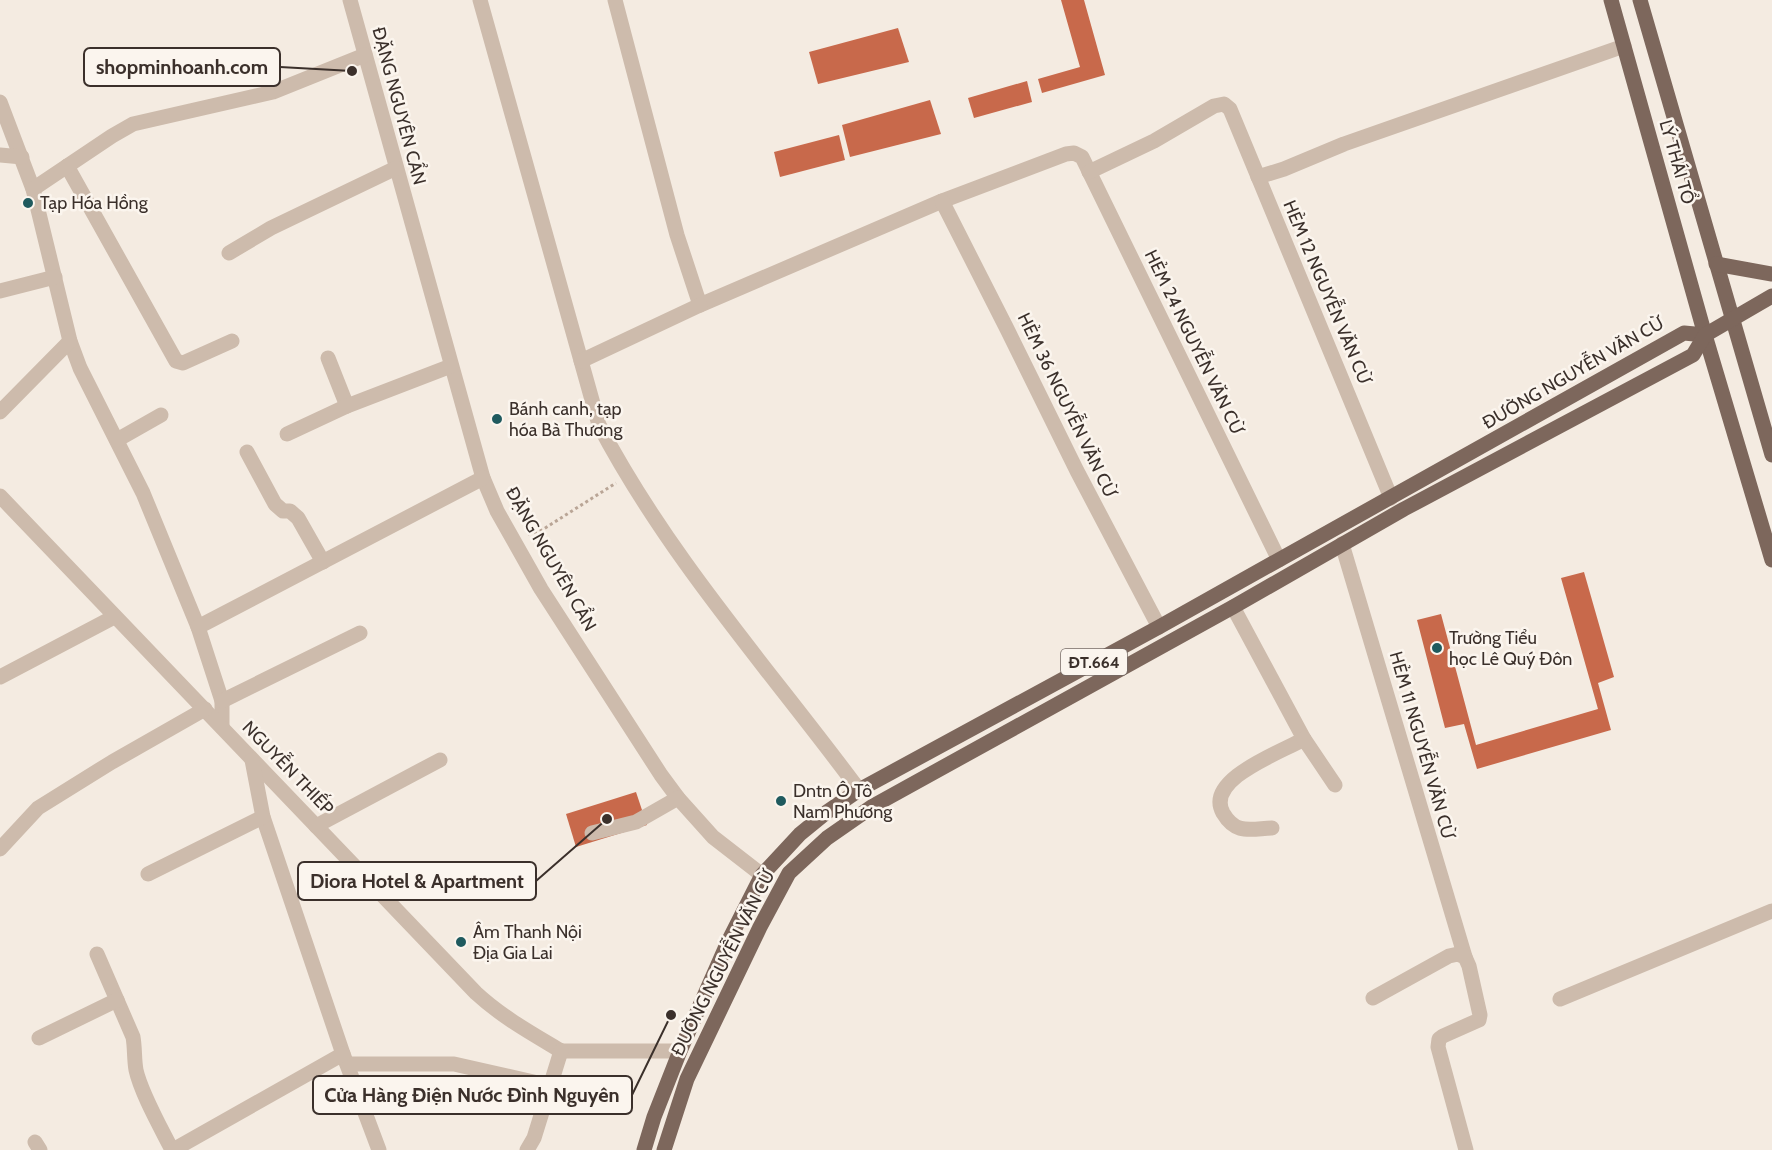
<svg xmlns="http://www.w3.org/2000/svg" width="1772" height="1150" viewBox="0 0 1772 1150" font-family="Cabin,sans-serif">
<rect width="100%" height="100%" fill="#f4ebe1"/>
<!-- building -->
<g fill="#c8694b">
<polygon points="1061,0 1084,0 1105,75 1042,93 1038,79 1080,67"/>
<polygon points="898,28 909,62 818,84 809,52"/>
<polygon points="1027,81 1032,102 974,118 968,98"/>
<polygon points="930,100 941,134 850,157 842,125"/>
<polygon points="839,135 845,160 780,177 774,152"/>
<polygon points="1584,572 1614,677 1598,683 1611,730 1477,769 1464,724 1445,728 1417,620 1441,614 1476,745 1598,709 1561,578"/>
<polygon points="636,792 647,825 576,847 566,814"/>
</g>
<g fill="none" stroke-linecap="round" stroke-linejoin="round">
<!-- path -->
<polyline stroke="#b9a596" stroke-width="3" stroke-dasharray="3 3" stroke-linecap="butt" points="528,534 542,530 616,483"/>
<!-- minor -->
<g stroke="#cdbbac" stroke-width="15">
<polyline points="350,0 483,478 497,511 541,589 661,775 678,798 713,837 762,875"/>
<path d="M480 0 599 425C669 558 770 670 859 790"/>
<polyline points="615,0 677,235 700,305 942,201 1066,154 1074,153 1082,157 1279,560"/>
<polyline points="0,102 33,189 70,341 80,368 143,493 198,627 222,701 222,727"/>
<polyline points="0,155 22,157"/>
<polyline points="67,166 176,361 183,363 232,341"/>
<polyline points="1089,172 1154,141 1214,106 1224,104 1230,109 1391,498"/>
<polyline points="1258,177 1284,169 1344,144 1624,46"/>
<polyline points="33,189 112,136 133,124 273,92 365,55"/>
<polyline points="942,201 1007,329 1077,471 1159,627"/>
<polyline points="229,253 271,228 396,168"/>
<polyline points="0,291 55,277"/>
<polyline points="328,358 347,406"/>
<polyline points="581,361 700,305"/>
<polyline points="0,412 70,341"/>
<polyline points="287,434 347,406 451,366"/>
<polyline points="117,440 161,415"/>
<polyline points="247,452 275,504 283,511 290,511 298,518 323,562"/>
<path d="M0 496 476 993C502 1017 531 1033 561 1051"/>
<polyline points="1342,544 1465,957"/>
<path d="M1233 607 1304 739C1282 752 1204 779 1223 813 1236 835 1250 829 1272 828"/>
<polyline points="198,627 483,478"/>
<polyline points="0,677 114,617"/>
<polyline points="222,701 360,633"/>
<polyline points="1304,739 1335,785"/>
<polyline points="252,760 263,817 343,1054 379,1150"/>
<polyline points="316,826 440,760"/>
<polyline points="592,833 636,822 678,798"/>
<polyline points="0,849 38,808 112,762 205,709"/>
<polyline points="148,874 263,817"/>
<path d="M97 954 133 1037C135 1048 134 1059 136 1070 141 1093 161 1128 172 1150"/>
<polyline points="1373,998 1449,956 1458,954 1465,957 1469,966 1480,1015 1479,1020 1443,1036 1439,1039 1438,1047 1466,1150"/>
<polyline points="1560,999 1772,911"/>
<polyline points="39,1038 117,1000"/>
<polyline points="561,1051 680,1051"/>
<polyline points="347,1064 454,1064 551,1086"/>
<polyline points="35,1142 40,1150"/>
<polyline points="173,1150 343,1054"/>
<polyline points="527,1150 534,1138 561,1051"/>
</g>
<!-- major -->
<g stroke="#7d675c" stroke-width="15">
<polyline points="1611,0 1705,335 1772,560"/>
<polyline points="1640,0 1772,455"/>
<polyline points="1716,264 1772,274"/>
<polyline points="644,1150 654,1117 680,1051 727,944 762,875 800,834 827,812 859,790 1159,627 1684,333 1705,335"/>
<polyline points="664,1150 687,1079 760,927 789,873 827,838 873,806 1233,607 1404,509 1693,355 1705,335 1772,296"/>
</g>
</g>
<!-- markers -->
<g fill="#1f5a5e" stroke="#fbf5ee" stroke-width="2">
<circle cx="28" cy="203" r="6"/>
<circle cx="497" cy="419" r="6"/>
<circle cx="1437" cy="648" r="6"/>
<circle cx="781" cy="801" r="6"/>
<circle cx="461" cy="942" r="6"/>
</g>
<g text-anchor="middle" stroke-width="5" stroke-linejoin="round" paint-order="stroke">
<!-- shield labels -->
<rect fill="#fbf5ee" stroke="#756b66" stroke-width="1.5" x="1061" y="649" width="66" height="26" rx="4.5"/>
<g font-size="16" font-weight="bold" fill="#3b302b">
<text x="1094" y="668">ĐT.664</text>
</g>
<!-- street labels -->
<g font-size="18" fill="#3b302b" stroke="#fbf5ee">
<text transform="translate(399 106) rotate(75)" y="6">ĐẶNG NGUYÊN CẨN</text>
<text transform="translate(1677 162) rotate(74)" y="6">LÝ THÁI TỔ</text>
<text transform="translate(1327 292) rotate(67)" y="6">HẺM 12 NGUYỄN VĂN CỪ</text>
<text transform="translate(1194 342) rotate(64)" y="6">HẺM 24 NGUYỄN VĂN CỪ</text>
<text transform="translate(1573 373) rotate(-30)" y="6">ĐƯỜNG NGUYỄN VĂN CỪ</text>
<text transform="translate(1067 405) rotate(64)" y="6">HẺM 36 NGUYỄN VĂN CỪ</text>
<text transform="translate(551 559) rotate(60)" y="6">ĐẶNG NGUYÊN CẨN</text>
<text transform="translate(1422 745) rotate(74)" y="6">HẺM 11 NGUYỄN VĂN CỪ</text>
<text transform="translate(288 768) rotate(46)" y="6">NGUYỄN THIẾP</text>
<text transform="translate(723 963) rotate(-63)" y="6">ĐƯỜNG NGUYỄN VĂN CỪ</text>
</g>
<!-- poi labels -->
<g font-size="18" fill="#3b302b" stroke="#fbf5ee" text-anchor="start">
<text x="40" y="209">Tạp Hóa Hồng</text>
<text x="509" y="415">Bánh canh, tạp<tspan x="509" dy="21">hóa Bà Thương</tspan></text>
<text x="1449" y="644">Trường Tiểu<tspan x="1449" dy="21">học Lê Quý Đôn</tspan></text>
<text x="793" y="797">Dntn Ô Tô<tspan x="793" dy="21">Nam Phương</tspan></text>
<text x="473" y="938">Âm Thanh Nội<tspan x="473" dy="21">Địa Gia Lai</tspan></text>
</g>
</g>
<!-- callouts -->
<path fill="none" stroke="#3b302b" stroke-width="2" d="M352 71L280 67M607 819L536 881M671 1015L632 1095"/>
<g fill="#3b302b" stroke="#fbf5ee" stroke-width="2">
<circle cx="352" cy="71" r="6"/>
<circle cx="607" cy="819" r="6"/>
<circle cx="671" cy="1015" r="6"/>
</g>
<g fill="#fbf5ee" stroke="#3b302b" stroke-width="2">
<rect x="84" y="48" width="196" height="38" rx="6"/>
<rect x="298" y="862" width="238" height="38" rx="6"/>
<rect x="313" y="1076" width="319" height="38" rx="6"/>
</g>
<g font-size="20" text-anchor="middle" font-weight="bold" fill="#3b302b">
<text x="182" y="74">shopminhoanh.com</text>
<text x="417" y="888">Diora Hotel &amp; Apartment</text>
<text x="472" y="1102">Cửa Hàng Điện Nước Đình Nguyên</text>
</g>
</svg>
